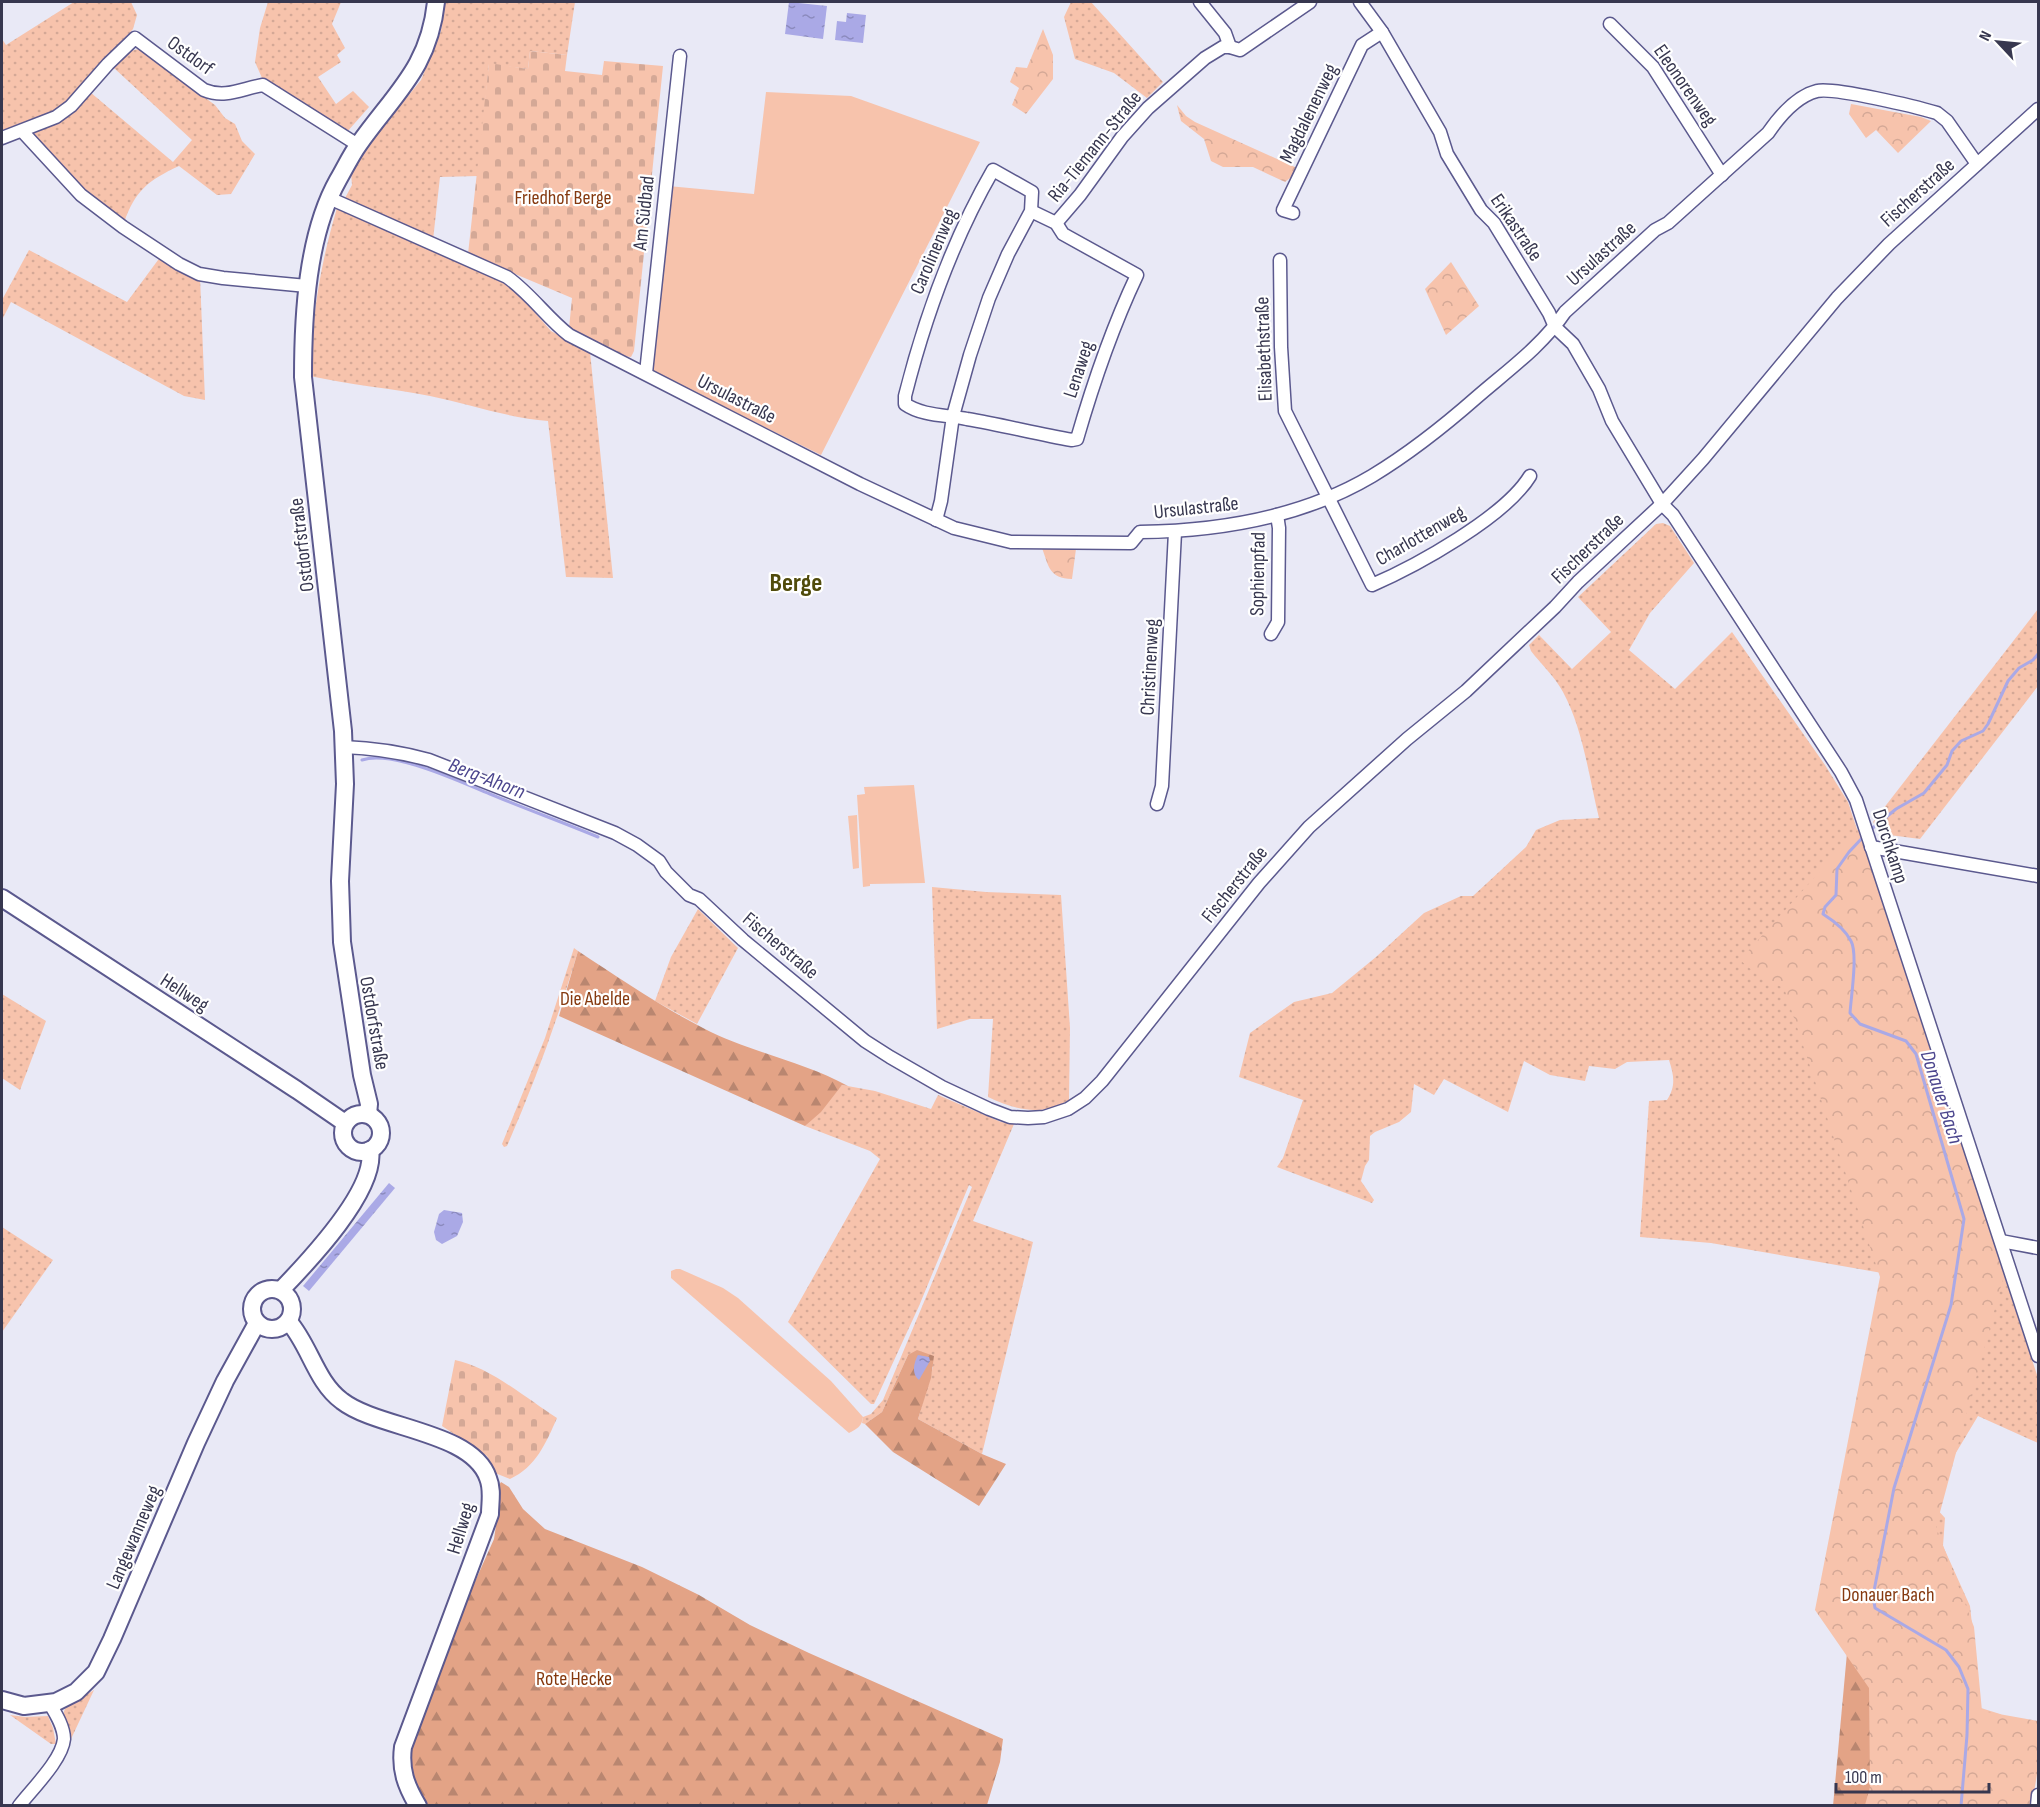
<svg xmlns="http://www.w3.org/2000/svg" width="2040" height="1807" viewBox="0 0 2040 1807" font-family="'Sofia Sans Condensed',sans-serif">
<defs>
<pattern id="grass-dots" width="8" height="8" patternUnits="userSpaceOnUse" patternTransform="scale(1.5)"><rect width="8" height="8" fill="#f7c3ac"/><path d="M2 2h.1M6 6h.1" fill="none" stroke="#d4a896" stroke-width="1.8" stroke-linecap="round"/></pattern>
<pattern id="forest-firs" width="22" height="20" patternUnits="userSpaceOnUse" patternTransform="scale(1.5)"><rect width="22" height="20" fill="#e3a386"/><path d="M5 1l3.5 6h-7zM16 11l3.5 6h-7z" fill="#b98670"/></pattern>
<pattern id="cemetery-stones" width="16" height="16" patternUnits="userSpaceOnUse" patternTransform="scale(1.5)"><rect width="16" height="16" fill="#f7c3ac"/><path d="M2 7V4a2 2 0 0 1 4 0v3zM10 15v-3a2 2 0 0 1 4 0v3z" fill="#d4a896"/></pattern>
<pattern id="park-crowns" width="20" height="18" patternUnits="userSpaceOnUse" patternTransform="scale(1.5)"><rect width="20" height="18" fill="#f7c3ac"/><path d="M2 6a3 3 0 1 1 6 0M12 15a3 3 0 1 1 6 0" fill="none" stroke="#d4a896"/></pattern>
<pattern id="water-ripples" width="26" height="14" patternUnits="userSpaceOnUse" patternTransform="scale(1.5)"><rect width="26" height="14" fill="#aaa9e6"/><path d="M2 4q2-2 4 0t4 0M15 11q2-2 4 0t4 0" fill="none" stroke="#8b8abd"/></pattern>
</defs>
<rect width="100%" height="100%" fill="#e9e9f6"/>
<!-- grass -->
<g fill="url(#grass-dots)">
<polygon points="74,2 131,2 137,15 133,29 69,102 55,114 2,133 2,39 6,45"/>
<polygon points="268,2 341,2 332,24 345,48 337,55 341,62 318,77 336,104 353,91 369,107 347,132 331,124 262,78 255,62 260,28"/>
<polygon points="445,2 575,2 567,55 530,51 528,69 489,64 478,176 440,177 433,240 344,200 352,185 351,173 379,132 421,80 441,31"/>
<polygon points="1071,2 1091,2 1163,82 1147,98 1114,73 1075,59 1064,17"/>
<path d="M139 49 215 105 225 118 235 124 242 141 255 154 231 194 217 195 179 166C149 180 135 190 124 223L82 192 31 135 68 117 90 92 173 162 192 140 114 68 130 51Z"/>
<path d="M337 208 502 280 524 300 551 331 590 352 613 578 566 577 548 421C508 418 469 404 430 396 390 388 350 385 310 376 312 317 320 265 337 208Z"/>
<polygon points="29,250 127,302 161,256 200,277 205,400 184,396 11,302 2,320 2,300"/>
<path d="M1663 523 1670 526 1694 563 1650 613 1629 650 1675 689 1732 632 1825 765 1848 802 2038 1378V1443L1978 1416 1945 1471 1926 1497 1945 1518 1943 1546 1970 1606 1981 1708 2000 1714 2038 1740V1768L2032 1805H1961L1882 1273 1711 1243 1640 1237 1649 1101 1667 1100C1676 1086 1674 1076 1669 1060L1627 1062 1615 1069 1589 1066 1585 1081 1550 1075 1524 1061 1508 1112 1444 1079 1434 1095 1414 1084 1411 1112 1399 1122 1375 1132 1370 1136 1369 1160 1365 1166 1361 1181 1374 1200 1372 1203 1277 1167 1283 1158 1303 1100 1239 1077 1250 1033 1294 1002 1332 993 1376 957 1424 913 1461 896H1473L1526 847 1536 830 1560 820 1599 818C1589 777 1583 729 1563 692 1555 677 1541 664 1531 651L1529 645 1539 635 1572 669 1611 632 1578 597 1656 524Z"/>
<polygon points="2038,609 2038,686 1920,839 1882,834 1873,822"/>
<path d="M932 887 986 892 1061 895 1070 1028 1069 1100C1041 1117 1016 1110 988 1097L993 1019H970L937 1029Z"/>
<polygon points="698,909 738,948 697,1024 655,1001 671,957"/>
<path d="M574 948 578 951C558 1018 535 1082 507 1146L504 1147 502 1144 545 1038Z"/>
<polygon points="2,994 46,1021 20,1090 2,1078"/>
<polygon points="842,1085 875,1091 931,1109 938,1095 1001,1122 1014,1124 973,1221 1033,1242 982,1454 918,1419 933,1367 908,1355 882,1412 865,1424 862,1423 863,1417 871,1414 883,1400 972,1187 969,1185 919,1306 874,1404 871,1404 788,1322 880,1159 870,1151 805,1126"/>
<polygon points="2,1227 53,1260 2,1332"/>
<path d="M94 1690 71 1739C56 1702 65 1709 94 1690Z"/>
<polygon points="10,1715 25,1717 48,1716 53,1728 56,1744 51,1744"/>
</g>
<!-- forest -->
<g fill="url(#forest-firs)">
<path d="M578 951C619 978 660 1006 703 1028 749 1052 802 1061 848 1086L842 1085 821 1112 805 1126 559 1016Z"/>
<polygon points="917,1350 934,1356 931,1378 918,1419 982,1454 1006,1464 979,1506 893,1452 865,1424 882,1412 908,1355"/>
<polygon points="501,1482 509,1487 523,1509 545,1529 642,1567 699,1595 750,1625 809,1653 1003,1739 1000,1762 987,1805 425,1806 410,1777 410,1748 461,1613 494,1539 498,1512 498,1487"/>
<polygon points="1850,1620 1961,1805 1833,1806"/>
</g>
<!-- cemetery -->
<g fill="url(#cemetery-stones)">
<polygon points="530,51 567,55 565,71 602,75 604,61 663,66 634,351 631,357 623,356 569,328 572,298 468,254 489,63 528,69"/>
<path d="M455 1360C490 1367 527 1399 557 1418 546 1443 536 1467 510 1479L495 1473 487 1456 442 1426Z"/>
</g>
<!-- park -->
<g fill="url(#park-crowns)">
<polygon points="1043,29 1053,55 1053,79 1026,114 1012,105 1019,88 1010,82 1016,67 1027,68"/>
<polygon points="1851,104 1921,117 1931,121 1898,153 1876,130 1866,138 1849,114"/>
<polygon points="1177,105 1186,116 1195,122 1297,168 1295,174 1285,182 1253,167 1223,167 1211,161 1204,139 1181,121"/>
<polygon points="1451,262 1479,306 1446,335 1425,289"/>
<path d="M1042 548 1076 549 1072 579C1049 578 1049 567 1042 548Z"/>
<polygon points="1860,827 2005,1271 1936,1527 1974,1627 1982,1711 2038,1721 2038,1747 2029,1805 1865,1805 1870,1787 1869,1688 1815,1610 1880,1277 1784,988 1761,978 1740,960"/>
</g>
<!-- pitch -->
<g fill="#f7c3ac">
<polygon points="766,92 851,96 980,142 821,455 648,369 668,186 754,194"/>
<polygon points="914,785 925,883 870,884 870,886 863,887 857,795 865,794 864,787"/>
<polygon points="857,815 859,868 853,869 848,816"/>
<path d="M676 1269H680L723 1288 738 1298 831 1381 863 1417C862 1426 857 1429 849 1433L671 1278V1271Z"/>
</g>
<!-- water -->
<g fill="url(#water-ripples)">
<polygon points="789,2 827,6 823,39 785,34"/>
<polygon points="847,13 866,15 863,43 835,40 837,21 846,22"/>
<polygon points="389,1183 395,1188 309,1291 303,1286"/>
<polygon points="444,1210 462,1213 463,1222 457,1236 442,1244 436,1240 434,1232 439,1214"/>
<path d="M918 1355 929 1357 930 1361 919 1380C911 1374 914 1362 918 1355Z"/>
</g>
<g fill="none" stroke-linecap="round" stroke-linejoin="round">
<!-- stream -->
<g stroke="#aaa9e6" stroke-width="3">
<path d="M362 760C394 750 460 782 490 794 526 809 562 822 598 837"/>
<polyline points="1869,831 1896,809 1924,793 1947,765 1952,751 1961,741 1983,731 1988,724 2008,681 2019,668 2033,660 2038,654"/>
<path d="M1864 836 1849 852 1837 869 1836 895 1825 907 1823 914C1834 921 1845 929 1851 941 1858 954 1851 997 1850 1013L1860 1024 1906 1041 1916 1054 1964 1219 1951 1305 1894 1488 1873 1596 1875 1608 1946 1650 1959 1667 1968 1689 1967 1735 1961 1806"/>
</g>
<!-- street casing -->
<g stroke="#5b598e" stroke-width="15">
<g id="street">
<polyline points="1200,2 1225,33 1230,47"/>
<polyline points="1360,2 1382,32 1440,132 1447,154 1481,210 1494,223 1549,313 1555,327 1573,344 1599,389 1612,421 1662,504 1673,515 1841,772 1856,800 2038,1356"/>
<polyline points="1610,24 1653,67 1722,175"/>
<polyline points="22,131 81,195 123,227 179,264 199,274 223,278 307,286"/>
<path d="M2 138 56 117 71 106 108 64 135 38 204 90C226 99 243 88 263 85L358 145"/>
<path d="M329 198 507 277C531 294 546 317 569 335L860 484 954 528 1011 542 1131 543 1140 532C1219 531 1303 517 1372 476 1410 453 1444 426 1477 397 1507 371 1542 346 1565 312L1655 230 1668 223 1768 133C1779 117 1797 96 1817 91 1834 87 1917 107 1937 113L1947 121 1977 164"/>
<polyline points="1293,213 1283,210 1362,45 1382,32"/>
<polyline points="1056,223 1080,195 1122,137 1148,108 1205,58 1223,47 1230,47 1240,50 1310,2"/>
<path d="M1280 260 1281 347 1285 411 1372 585C1416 566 1505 517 1530 476"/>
<polyline points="646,373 680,56"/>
<path d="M936 520 941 501 953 416 970 355 989 298 1008 254 1031 211 1032 192 993 170C952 241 925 317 905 396V404C922 416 947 415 967 419 1003 425 1037 434 1072 440L1077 439C1094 380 1111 330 1137 275L1063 234 1056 223 1031 211"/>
<polyline points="1271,634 1278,622 1279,528 1277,515"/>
<path d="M344 747C373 748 400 752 429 760L615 833 637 845 659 861 666 872 689 895 699 899 743 940 865 1041 890 1057 942 1087 989 1109 1010 1117 1028 1118 1044 1117 1068 1109 1085 1098 1102 1081 1259 883 1309 827 1407 739 1466 691 1555 607 1578 582 1662 504 1703 459 1837 298 1889 244 2038 109"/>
<polyline points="1157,804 1162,786 1175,532"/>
<polyline points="1871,847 2038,876"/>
<polyline points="2001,1241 2038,1248"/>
<path d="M19 1806C32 1789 62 1760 64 1739 64 1727 56 1714 50 1704"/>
<polyline points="2037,1806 2038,1795"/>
</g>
</g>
<!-- secondary casing -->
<g stroke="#5b598e" stroke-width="20">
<g id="secondary">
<polyline points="2,898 297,1090 345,1123"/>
<path d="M368 1114 369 1104 362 1075 342 942 340 881 345 784 343 731 303 377C303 315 307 235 338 180 345 168 351 155 359 144 395 93 429 68 436 2"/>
<circle cx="362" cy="1133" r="19"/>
<circle cx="272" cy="1309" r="20"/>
<path d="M281 1290C308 1262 377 1190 370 1150"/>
<path d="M289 1322C310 1346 316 1382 342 1401 378 1429 472 1431 488 1478 493 1490 490 1502 490 1514L403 1747C400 1770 406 1786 418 1806"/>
<polyline points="2,1700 24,1706 56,1702 76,1692 96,1672 112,1639 196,1443 225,1381 257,1323"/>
</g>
</g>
<!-- street -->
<use href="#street" stroke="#fff" stroke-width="12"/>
<!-- secondary -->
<use href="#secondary" stroke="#fff" stroke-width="16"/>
</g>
<g text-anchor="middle" stroke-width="4.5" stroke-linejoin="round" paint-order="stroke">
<!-- street labels -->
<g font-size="20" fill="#37374f" stroke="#fff">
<text transform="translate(191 55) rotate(36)" y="7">Ostdorf</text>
<text transform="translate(1686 85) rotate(55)" y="7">Eleonorenweg</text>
<text transform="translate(1308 113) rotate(-64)" y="7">Magdalenenweg</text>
<text transform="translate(1094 146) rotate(-51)" y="7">Ria-Tiemann-Straße</text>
<text transform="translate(1917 192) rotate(-42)" y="7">Fischerstraße</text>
<text transform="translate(643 213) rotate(-84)" y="7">Am Südbad</text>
<text transform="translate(1517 227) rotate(56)" y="7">Erikastraße</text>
<text transform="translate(933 251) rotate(-67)" y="7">Carolinenweg</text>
<text transform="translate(1601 253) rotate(-42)" y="7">Ursulastraße</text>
<text transform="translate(1263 349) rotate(-92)" y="7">Elisabethstraße</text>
<text transform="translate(1078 369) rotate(-72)" y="7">Lenaweg</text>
<text transform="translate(737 398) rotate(27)" y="7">Ursulastraße</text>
<text transform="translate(1196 507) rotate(-6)" y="7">Ursulastraße</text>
<text transform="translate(1420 535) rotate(-30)" y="7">Charlottenweg</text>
<text transform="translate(301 545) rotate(-97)" y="7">Ostdorfstraße</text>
<text transform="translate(1587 548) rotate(-44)" y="7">Fischerstraße</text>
<text transform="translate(1257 574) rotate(-89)" y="7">Sophienpfad</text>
<text transform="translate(1149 667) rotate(-87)" y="7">Christinenweg</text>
<text transform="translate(1891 846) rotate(72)" y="7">Dorchkamp</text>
<text transform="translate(1234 884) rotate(-51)" y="7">Fischerstraße</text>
<text transform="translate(781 945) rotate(40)" y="7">Fischerstraße</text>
<text transform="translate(185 992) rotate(33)" y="7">Hellweg</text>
<text transform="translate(375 1023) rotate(80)" y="7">Ostdorfstraße</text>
<text transform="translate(460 1528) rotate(-73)" y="7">Hellweg</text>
<text transform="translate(133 1537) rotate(-67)" y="7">Langewanneweg</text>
</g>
<!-- park labels -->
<g font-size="20" fill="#85390f" stroke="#fff">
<text x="563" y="204">Friedhof Berge</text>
<text x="595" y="1005">Die Abelde</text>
<text x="1888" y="1601">Donauer Bach</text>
<text x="574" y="1685">Rote Hecke</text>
</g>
<!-- water labels -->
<g font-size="21" font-style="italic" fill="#4c468e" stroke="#fff">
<text transform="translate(487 778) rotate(21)" y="7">Berg-Ahorn</text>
<text transform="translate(1942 1097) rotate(72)" y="7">Donauer Bach</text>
</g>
<!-- district labels -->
<g font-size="26" font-weight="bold" fill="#504b0b" stroke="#fff">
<text x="796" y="591">Berge</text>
</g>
</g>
<!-- border -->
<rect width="2040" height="1807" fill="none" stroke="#37374f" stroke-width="6"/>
<!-- north arrow -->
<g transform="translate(1998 42) rotate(296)" stroke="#ffffff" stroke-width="4.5" paint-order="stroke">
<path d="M0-4.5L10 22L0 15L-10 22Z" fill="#37374f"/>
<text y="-9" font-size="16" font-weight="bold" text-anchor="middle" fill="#37374f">N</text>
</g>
<!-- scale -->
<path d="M1836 1783v9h153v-9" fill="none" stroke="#37374f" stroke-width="3"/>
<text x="1845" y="1783" font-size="18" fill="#37374f" stroke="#ffffff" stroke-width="4.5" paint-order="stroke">100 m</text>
</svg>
